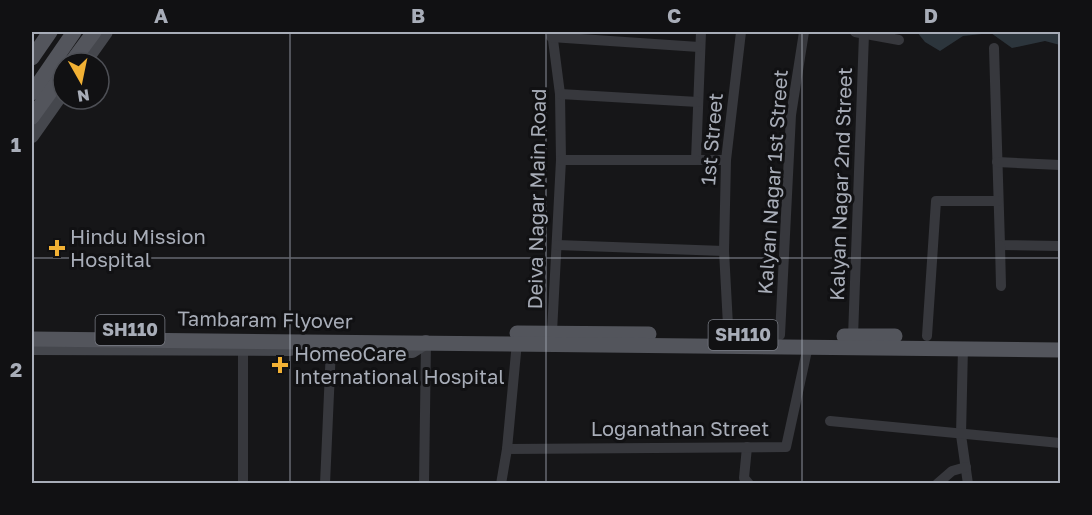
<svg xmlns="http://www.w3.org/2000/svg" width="1092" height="515" viewBox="0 0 1092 515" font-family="'Golos Text',sans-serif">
<rect width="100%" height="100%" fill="#161618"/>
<!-- water -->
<polygon fill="#2c353c" points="917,32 1060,32 1060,45 1045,41 1012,48 991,33 963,36 940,51 925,42"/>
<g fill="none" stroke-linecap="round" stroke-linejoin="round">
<!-- street -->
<g stroke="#37383d" stroke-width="10">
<polyline points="552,32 560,94 561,160 552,332"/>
<polyline points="701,32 696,160 726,160"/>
<polyline points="855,32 899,40"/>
<polyline points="551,37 699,47"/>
<polyline points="994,48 1000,245 1060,246"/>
<polyline points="560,94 698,102"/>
<polyline points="561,160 696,160"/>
<polyline points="997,162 1060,165"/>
<polyline points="557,245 724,251"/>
<polyline points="1000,245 1001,286"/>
<polyline points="780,335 791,115 804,32"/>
<polyline points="927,336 936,201 998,201"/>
<polyline points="853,337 864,34"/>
<polyline points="729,344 724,251 726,160 741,32"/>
<polyline points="963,347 961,435 968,484"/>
<polyline points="243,349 243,484"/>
<polyline points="830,421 1060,443"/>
<polyline points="747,447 744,478 749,484"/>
<polyline points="507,449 786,447 808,346"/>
<polyline points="325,484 331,348"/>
<polyline points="424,484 426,342"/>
<polyline points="501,484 507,449 517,342"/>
<polyline points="937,484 952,471 966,467"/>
</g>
<!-- secondary -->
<g stroke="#45474d" stroke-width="14">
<polyline points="84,63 106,32"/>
<polyline points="32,136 63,92"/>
<polyline points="32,348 290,349"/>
<polyline points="382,350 412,351 426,342"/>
</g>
<!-- primary -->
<g stroke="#53555c" stroke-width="15">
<polyline points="32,58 50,32"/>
<polyline points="71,63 94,32"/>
<polyline points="32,93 74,32"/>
<polyline points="32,117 63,74"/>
<polyline points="517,333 649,334"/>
<polyline points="844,336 895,336"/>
<polyline points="32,339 1060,350"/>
</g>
</g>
<!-- grid -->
<path fill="none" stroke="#a8adb8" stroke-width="1.5" stroke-opacity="0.55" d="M290 32V484M546 32V484M802 32V484M32 258H1060"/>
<!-- markers -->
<g fill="#f2b134" stroke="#111113" stroke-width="2">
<path d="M54 239h6v6h6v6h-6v6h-6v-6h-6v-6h6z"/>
<path d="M277 356h6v6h6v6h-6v6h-6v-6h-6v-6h6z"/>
</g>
<g text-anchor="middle" stroke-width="6" stroke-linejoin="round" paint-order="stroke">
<!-- shield labels -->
<g fill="#111113" stroke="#7b7e86" stroke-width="1.5">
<rect x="95.5" y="315" width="69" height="30" rx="4.5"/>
<rect x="708.5" y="320" width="69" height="30" rx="4.5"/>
</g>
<g font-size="18" font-weight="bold" fill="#a8adb8">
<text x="130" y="336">SH110</text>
<text x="743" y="341">SH110</text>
</g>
<!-- street labels -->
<g font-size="20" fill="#a8adb8" stroke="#111113">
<text transform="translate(712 139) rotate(-85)" y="7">1st Street</text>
<text transform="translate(773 182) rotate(-86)" y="7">Kalyan Nagar 1st Street</text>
<text transform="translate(841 184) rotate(-88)" y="7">Kalyan Nagar 2nd Street</text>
<text transform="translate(537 199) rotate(-89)" y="7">Deiva Nagar Main Road</text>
<text transform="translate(265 320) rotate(1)" y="7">Tambaram Flyover</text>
<text x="680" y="436">Loganathan Street</text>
</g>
<!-- poi labels -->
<g font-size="20" fill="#a8adb8" stroke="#111113" text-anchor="start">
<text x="70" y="244">Hindu Mission<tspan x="70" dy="23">Hospital</tspan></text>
<text x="294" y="361">HomeoCare<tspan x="294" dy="23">International Hospital</tspan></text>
</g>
</g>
<!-- border -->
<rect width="1092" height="515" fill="none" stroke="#111113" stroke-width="66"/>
<!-- north arrow -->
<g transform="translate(81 81) rotate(171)"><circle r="28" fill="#111113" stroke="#4d4f55" stroke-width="1.5"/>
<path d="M0-4.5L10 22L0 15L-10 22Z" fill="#f2b134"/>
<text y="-9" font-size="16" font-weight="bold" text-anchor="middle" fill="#a8adb8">N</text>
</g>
<rect x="33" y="33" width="1026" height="449" fill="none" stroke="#a8adb8" stroke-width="2"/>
<g font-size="20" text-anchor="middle" font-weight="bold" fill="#a8adb8">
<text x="161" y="23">A</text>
<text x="418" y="23">B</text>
<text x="674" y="23">C</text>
<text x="931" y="23">D</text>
<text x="16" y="152">1</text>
<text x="16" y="377">2</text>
</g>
</svg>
